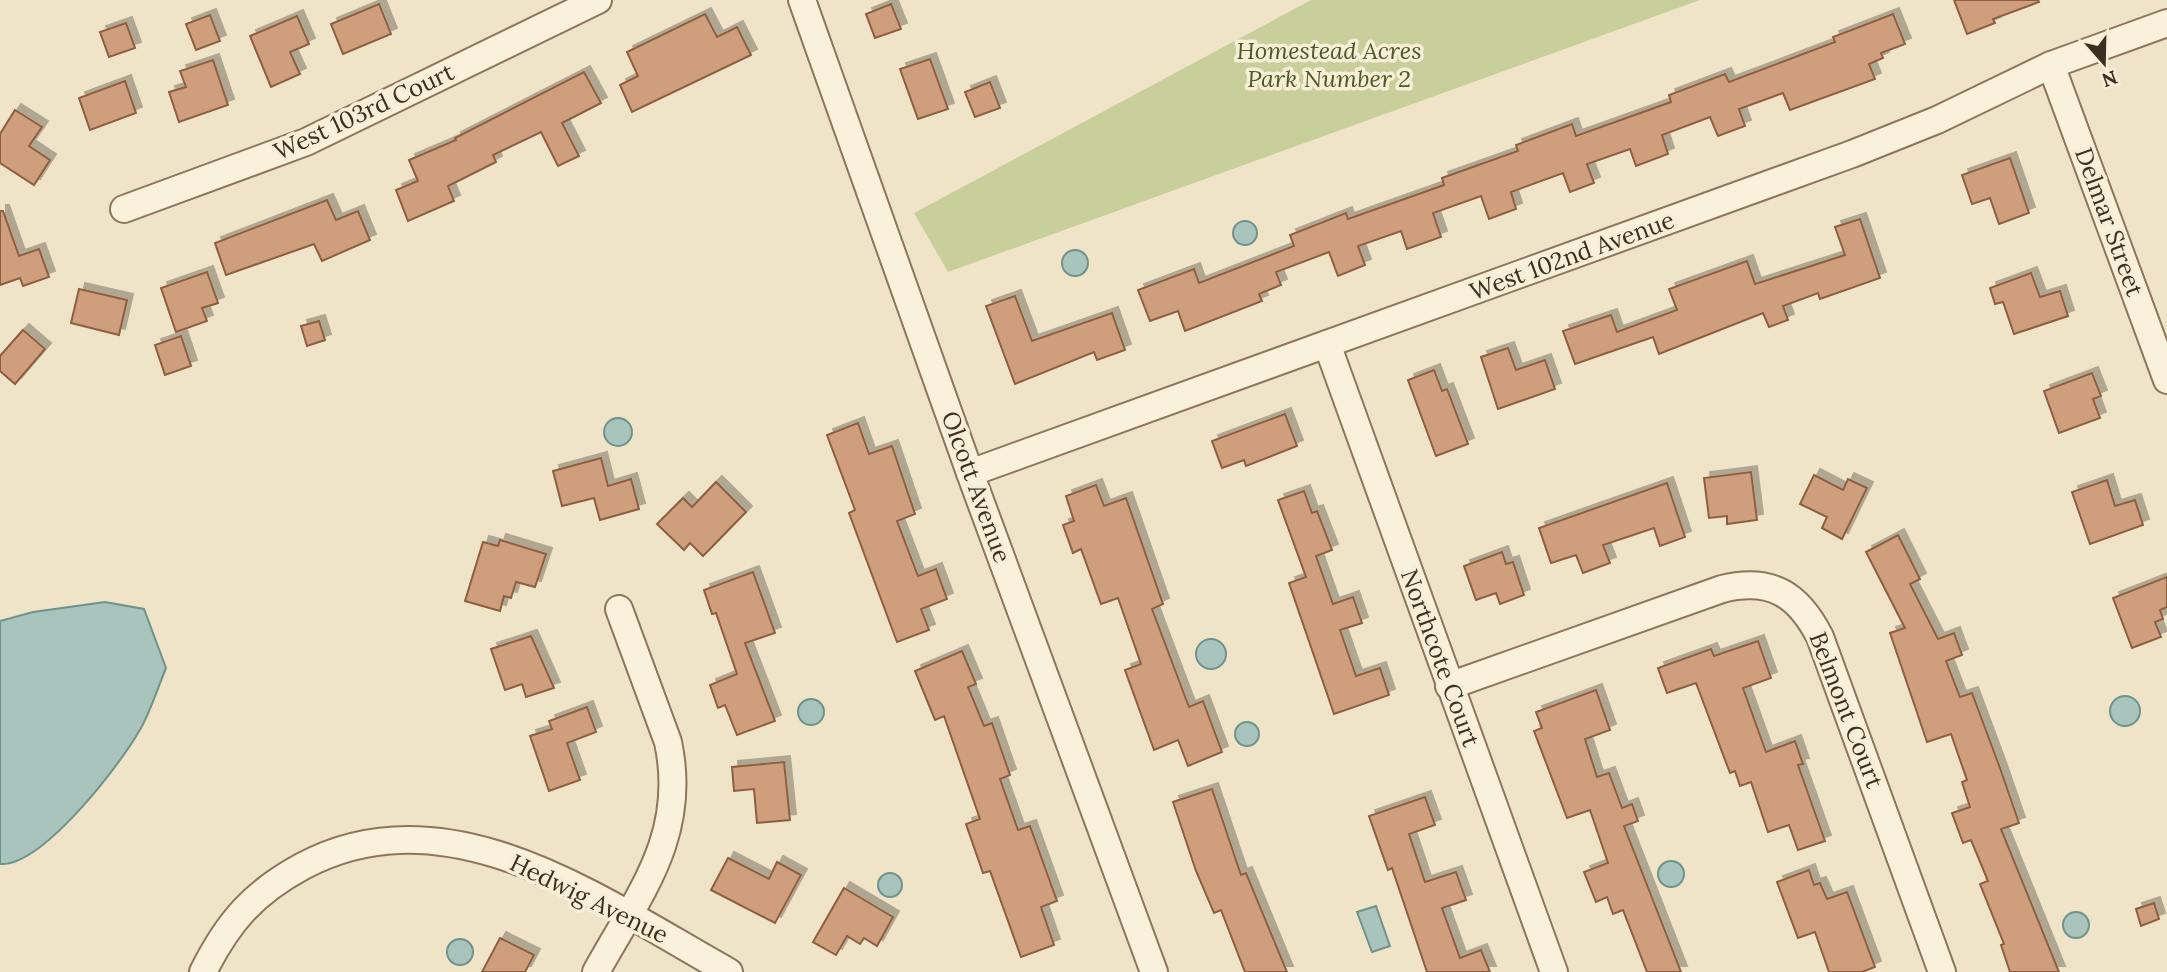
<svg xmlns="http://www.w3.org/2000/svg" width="2167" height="972" viewBox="0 0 2167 972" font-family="Lora,serif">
<defs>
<filter id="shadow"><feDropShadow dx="6" dy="-6" stdDeviation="0" flood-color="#0004"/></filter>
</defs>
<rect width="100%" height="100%" fill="#f0e4c8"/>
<!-- green -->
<polygon fill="#c9cf9b" points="1311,0 1700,0 948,272 914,213"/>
<!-- water -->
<g fill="#a9c4bc" stroke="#6f938a" stroke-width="2">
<circle cx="1245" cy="233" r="12"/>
<circle cx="1075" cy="263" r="13"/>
<circle cx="618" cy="432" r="14"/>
<path d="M105 602 144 609 166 668C158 687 151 710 141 728 121 764 42 867 0 864V621L33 612Z"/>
<circle cx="1211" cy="654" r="15"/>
<circle cx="2125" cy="711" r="15"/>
<circle cx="811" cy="712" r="13"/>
<circle cx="1247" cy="734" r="12"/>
<circle cx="1671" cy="874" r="13"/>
<circle cx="890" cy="885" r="12"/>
<polygon points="1376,906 1390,946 1372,952 1357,912"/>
<circle cx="2076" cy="925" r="13"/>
<circle cx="460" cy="952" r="13"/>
</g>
<!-- building -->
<g fill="#cf9f7d" stroke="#8d5f41" stroke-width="2" filter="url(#shadow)">
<polygon points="1954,0 2038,0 2039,2 1993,19 1995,23 1967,34"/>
<polygon points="379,4 391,34 343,54 331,24"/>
<polygon points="891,4 901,29 875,38 866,14"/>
<polygon points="705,14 717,37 737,27 751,55 632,112 620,85 638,76 627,52"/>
<polygon points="1893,14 1905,44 1881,53 1883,58 1869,64 1875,79 1790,110 1783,93 1739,109 1745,126 1718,136 1710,117 1662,135 1668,154 1636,166 1630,149 1587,164 1594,183 1570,192 1563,173 1511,192 1516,209 1489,219 1481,196 1433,213 1441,237 1407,249 1401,231 1358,246 1365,265 1338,276 1329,252 1276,272 1281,285 1259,294 1262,301 1185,331 1178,311 1150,321 1138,290 1194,269 1199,283 1294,246 1290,235 1346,213 1348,219 1444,185 1442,178 1518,151 1516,145 1572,124 1576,136 1671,102 1669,95 1725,74 1729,82 1835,42 1833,37"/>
<polygon points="210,15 220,41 196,50 186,24"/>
<polygon points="297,16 309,44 290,52 300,74 271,87 250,36"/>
<polygon points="126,23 135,48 109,57 100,32"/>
<polygon points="930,59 948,109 918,119 900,69"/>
<polygon points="213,60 228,105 179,122 169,92 186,87 180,71"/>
<polygon points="584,72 601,103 562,123 579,156 558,166 541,132 493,155 496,162 448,186 454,201 408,221 396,190 418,181 409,160 456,140 455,138"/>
<polygon points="125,81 136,113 90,130 79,98"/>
<polygon points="990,82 1000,108 975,117 965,92"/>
<polygon points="15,110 42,127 29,146 50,160 34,185 0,163 0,134"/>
<polygon points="2010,158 2029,213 1999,224 1990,198 1972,204 1962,175"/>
<polygon points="327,200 336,220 358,211 370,240 322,261 314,244 226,275 215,243"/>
<polygon points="0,211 3,211 19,256 39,249 49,277 23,286 20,278 0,285"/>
<polygon points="1860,219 1880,278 1820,299 1818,293 1783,306 1788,320 1769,327 1763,313 1659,354 1653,337 1575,364 1563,331 1611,315 1617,332 1677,310 1669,289 1747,261 1755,284 1845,255 1835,227"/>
<polygon points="207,272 218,303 202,308 207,321 176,332 161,288"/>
<polygon points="2031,273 2040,297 2060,291 2068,316 2014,334 2003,302 1995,304 1990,288"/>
<polygon points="79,289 127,300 119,335 71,323"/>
<polygon points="1015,296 1032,341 1112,313 1125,350 1097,360 1094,352 1015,384 986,306"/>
<polygon points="319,321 325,340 307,346 301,326"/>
<polygon points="23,330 45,349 15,384 0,371 0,356"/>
<polygon points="181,336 191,366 165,375 155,345"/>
<polygon points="1508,348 1516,370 1545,360 1555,389 1498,409 1481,357"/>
<polygon points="1434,370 1442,391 1447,389 1468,444 1436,456 1408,380"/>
<polygon points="2092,373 2101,396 2093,399 2100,418 2059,433 2044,391"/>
<polygon points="1285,414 1297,446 1246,466 1244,460 1222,468 1212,441"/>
<polygon points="858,423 869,454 892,446 915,514 897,521 918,576 936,569 947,599 921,609 929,630 897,642 849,513 855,510 827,435"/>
<polygon points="601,458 608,486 631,479 639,509 600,520 594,498 562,506 553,471"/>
<polygon points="1751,472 1757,520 1727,524 1727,516 1709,518 1704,478"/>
<polygon points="1814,475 1843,490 1848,479 1867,488 1842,539 1822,528 1827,517 1800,504"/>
<polygon points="2107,480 2115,506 2135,500 2143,525 2090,544 2072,492"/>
<polygon points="716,482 746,512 703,556 690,543 684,550 657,524 683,498 692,507"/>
<polygon points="1667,483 1685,537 1660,546 1654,528 1603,545 1610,563 1583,573 1576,555 1551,563 1539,528"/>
<polygon points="1096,485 1104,506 1126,498 1163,604 1152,609 1189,707 1203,701 1222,752 1188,766 1178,740 1154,750 1125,670 1141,664 1118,598 1101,604 1081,549 1073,553 1063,525 1074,521 1066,496"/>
<polygon points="1304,491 1312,513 1317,511 1332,550 1316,556 1333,604 1353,597 1362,623 1340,630 1356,676 1380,668 1389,695 1334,714 1289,583 1306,577 1278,500"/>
<polygon points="1898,535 1920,579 1910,584 1938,639 1954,633 1962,655 1946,661 1960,697 1972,693 2000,768 2019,823 2001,829 2059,972 2010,972 2001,945 2004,944 1980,884 1988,881 1971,840 1963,843 1952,813 1970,807 1962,782 1967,780 1951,734 1927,742 1890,633 1905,628 1866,552"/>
<polygon points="500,540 546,554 535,587 516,582 511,598 504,596 500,611 465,601 483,542 498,546"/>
<polygon points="1502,552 1506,564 1513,562 1524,595 1500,604 1496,593 1476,600 1464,566"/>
<polygon points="753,572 775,633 745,643 775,721 737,735 725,705 718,708 710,685 737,674 716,613 712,614 704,590"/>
<polygon points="2167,577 2167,607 2160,610 2163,619 2155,622 2161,637 2132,648 2113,598"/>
<polygon points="531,636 554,688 526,697 522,684 505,690 491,649"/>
<polygon points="1758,641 1771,678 1743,688 1766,752 1795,741 1803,764 1798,765 1825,841 1798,850 1789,825 1768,832 1751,782 1740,786 1735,771 1730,773 1696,683 1667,693 1658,668 1711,649 1714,656"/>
<polygon points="962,651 976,684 968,687 984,726 992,723 1010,775 1000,779 1018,830 1030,826 1057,901 1041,907 1054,945 1021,957 990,871 983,873 966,824 980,819 944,716 935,720 915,671"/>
<polygon points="1596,690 1610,730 1585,739 1597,777 1609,773 1622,808 1632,804 1638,821 1624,826 1681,972 1647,972 1623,910 1613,914 1607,897 1596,902 1584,872 1608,863 1590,810 1567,818 1534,731 1542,728 1536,712"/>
<polygon points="587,707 596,732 567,743 580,780 549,791 530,736 552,729 549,721"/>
<polygon points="784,762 790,820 757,823 754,789 734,791 732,767"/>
<polygon points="1212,789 1241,875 1246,873 1287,972 1245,972 1221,910 1214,913 1196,871 1173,802"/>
<polygon points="1425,797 1435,825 1409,834 1425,882 1456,872 1466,900 1442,908 1460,958 1481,950 1490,972 1427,972 1392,868 1388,870 1369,816"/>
<polygon points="728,858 769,879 777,862 801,875 775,923 711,890"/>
<polygon points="1809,870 1814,885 1820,883 1827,899 1847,892 1875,967 1862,972 1829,972 1815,932 1798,938 1777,882"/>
<polygon points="844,888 893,917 877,946 864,938 860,944 847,936 836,955 813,942"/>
<polygon points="2154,903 2159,919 2141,926 2136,909"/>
<polygon points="500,938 534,955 525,972 482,972"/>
</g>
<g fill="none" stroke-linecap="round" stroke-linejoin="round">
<!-- street casing -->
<g stroke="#8d765c" stroke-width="30">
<g id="street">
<polyline points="802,0 970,473 1154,972"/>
<polyline points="2051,65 2167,380"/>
<polyline points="124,209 306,142 598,0"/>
<polyline points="1327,344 1554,972"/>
<polyline points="970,473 1852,154 1937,120 2051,65 2167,23"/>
<path d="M1449 686 1722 589C1771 577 1798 594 1820 637L1942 972"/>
<path d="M203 972C228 922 253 893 303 866 449 788 603 902 729 972"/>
<path d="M596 972C639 894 688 836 668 742L619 609"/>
</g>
</g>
<!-- street -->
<use href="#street" stroke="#faf1dc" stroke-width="26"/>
</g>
<g text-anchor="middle" stroke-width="7" stroke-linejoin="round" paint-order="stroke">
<!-- park labels -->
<g font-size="24" font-style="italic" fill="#4d5a26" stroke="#f7eed8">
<text x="1329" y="59">Homestead Acres<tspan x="1329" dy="28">Park Number 2</tspan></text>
</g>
<!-- street labels -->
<g font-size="24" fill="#3d2e20" stroke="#f7eed8">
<text transform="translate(364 112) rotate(-25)" y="8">West 103rd Court</text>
<text transform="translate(2109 222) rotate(70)" y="8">Delmar Street</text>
<text transform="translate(1572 256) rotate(-20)" y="8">West 102nd Avenue</text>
<text transform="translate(976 487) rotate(70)" y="8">Olcott Avenue</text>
<text transform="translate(1440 658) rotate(70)" y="8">Northcote Court</text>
<text transform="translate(1846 710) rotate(69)" y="8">Belmont Court</text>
<text transform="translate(589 899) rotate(26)" y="8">Hedwig Avenue</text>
</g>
</g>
<!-- north arrow -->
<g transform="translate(2104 63) rotate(160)" stroke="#f7eed8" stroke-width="5" paint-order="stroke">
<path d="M0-5L12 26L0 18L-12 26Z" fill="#3d2e20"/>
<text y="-10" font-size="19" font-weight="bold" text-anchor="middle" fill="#3d2e20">N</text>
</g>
</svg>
